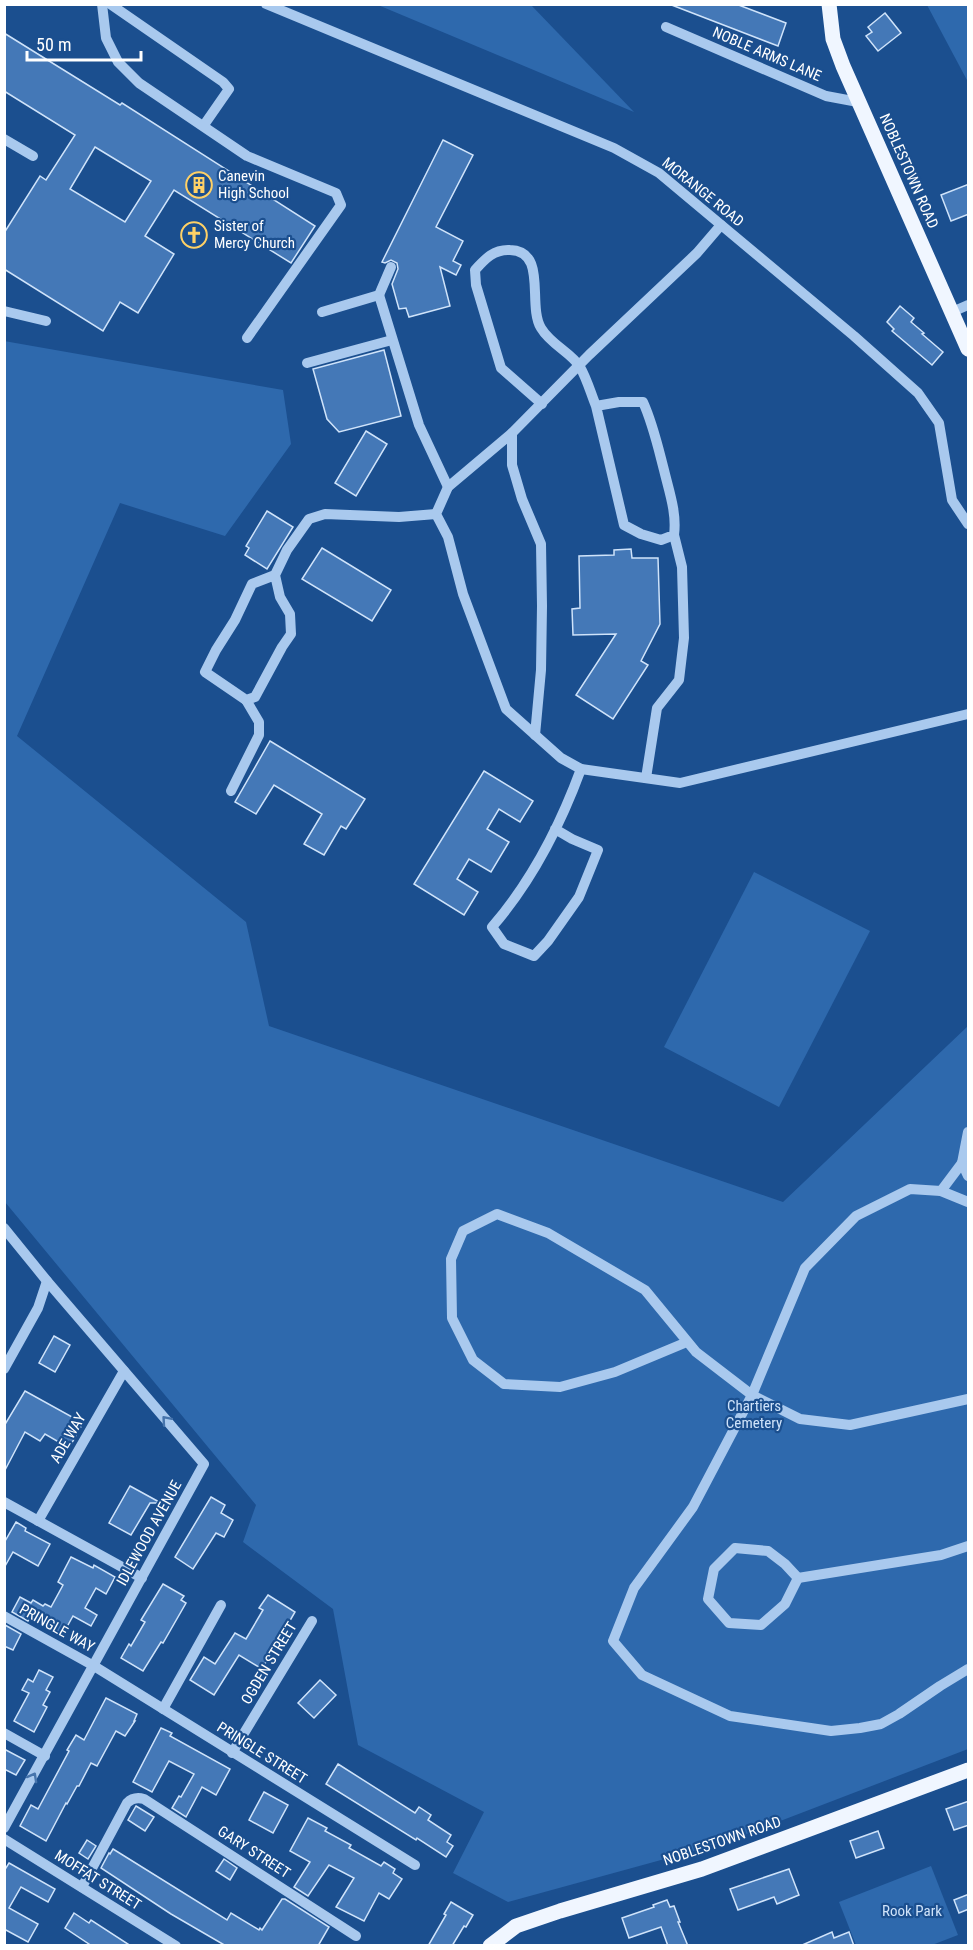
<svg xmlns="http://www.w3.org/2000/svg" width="973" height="1950" viewBox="0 0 973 1950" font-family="'Roboto Condensed',sans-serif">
<rect width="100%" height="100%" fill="#1b4f8f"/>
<!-- green -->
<g fill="#2e69ad">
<polygon points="378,5 531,5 634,112"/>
<polygon points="927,5 968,5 968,82"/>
<polygon points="4,341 283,390 291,444 225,536 120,503 17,736 246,922 269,1026 783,1202 968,1026 968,1749 723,1843 508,1902 453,1873 484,1812 358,1745 333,1609 243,1542 256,1505 5,1202"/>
<polygon points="754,872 870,931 779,1107 664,1047"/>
<polygon points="931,1866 958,1935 932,1945 856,1945 839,1902"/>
</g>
<!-- building -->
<g fill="#4478b7" stroke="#cfe3fa" stroke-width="1.5" fill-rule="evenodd">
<polygon points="669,4 736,4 786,23 778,46"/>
<polygon points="885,13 901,33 878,51 866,36 872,32 868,27"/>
<path d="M4 33 120 105 122 103 315 226 291 263 174 190 145 236 174 254 138 313 120 302 103 331 4 269V233L40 176 46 180 75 135 4 91ZM95 147 151 181 125 222 70 189Z"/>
<polygon points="443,140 473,155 436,227 463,241 453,261 461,265 456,275 440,267 450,306 409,317 406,308 399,309 392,284 398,269 397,263 391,260 385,263 382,262"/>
<polygon points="969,184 969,214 951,221 941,195"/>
<polygon points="900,306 914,318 911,322 924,333 922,334 943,352 932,365 892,331 894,329 887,322"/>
<polygon points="384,350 401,416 339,432 327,419 313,369"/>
<polygon points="366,431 387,444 356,496 335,483"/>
<polygon points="267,511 293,527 267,569 245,555 249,548 246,546"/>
<polygon points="322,548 391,590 372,621 302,579"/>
<polygon points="631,549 632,558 658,558 660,624 641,661 648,665 613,719 576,695 616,634 573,635 572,609 580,608 579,556 614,555 614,550"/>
<polygon points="270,741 365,799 346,829 341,826 324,855 304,844 322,814 274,785 256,814 235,802"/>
<polygon points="484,771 533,801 520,822 499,809 487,829 509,842 491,872 469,859 457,879 478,892 464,915 414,884"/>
<polygon points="54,1336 70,1345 55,1372 39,1363"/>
<polygon points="25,1391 83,1423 69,1448 45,1434 40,1441 25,1432 4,1472 4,1426"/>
<polygon points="130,1486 161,1503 150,1503 131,1535 109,1523"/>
<polygon points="211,1497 225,1505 221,1513 233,1520 224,1537 216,1533 193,1569 175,1557"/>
<polygon points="16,1522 26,1528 25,1531 50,1544 38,1566 13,1552 4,1568 4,1543"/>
<polygon points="71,1557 93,1568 94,1565 115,1577 106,1594 96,1588 85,1608 97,1615 91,1626 73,1616 63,1634 31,1617 28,1621 12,1612 20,1597 31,1603 33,1600 43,1606 45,1604 51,1607 63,1585 58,1582"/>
<polygon points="163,1584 184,1596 181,1600 186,1603 163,1643 161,1642 143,1671 121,1658 129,1644 131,1646 145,1622 141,1620"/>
<polygon points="268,1595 295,1612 262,1669 239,1655 214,1695 190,1680 204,1657 215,1664 235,1633 246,1639 263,1610 259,1608"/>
<polygon points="5,1625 21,1634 13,1650 4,1646"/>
<polygon points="39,1670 53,1677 46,1690 50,1692 43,1705 47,1707 34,1732 14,1721 29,1693 22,1690 28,1679 33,1682"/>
<polygon points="320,1680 336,1695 314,1718 298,1703"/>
<polygon points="106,1698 137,1714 134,1721 135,1721 125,1736 116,1731 97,1766 91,1763 79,1786 77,1786 67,1804 66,1803 46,1841 20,1826 31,1805 38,1809 69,1751 67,1750 76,1735 84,1740"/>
<polygon points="161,1728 172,1733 170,1736 230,1769 216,1795 202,1787 186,1817 172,1808 179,1796 181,1797 194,1774 169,1761 152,1792 133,1782"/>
<polygon points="4,1749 25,1760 16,1775 4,1769"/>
<polygon points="338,1764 415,1813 419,1807 431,1815 428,1820 451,1835 447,1842 453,1846 446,1857 417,1838 416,1840 326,1784"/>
<polygon points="264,1792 288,1805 273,1833 249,1820"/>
<polygon points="969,1801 969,1825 954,1830 946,1809"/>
<polygon points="136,1806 154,1817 145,1831 128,1820"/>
<polygon points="308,1818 327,1828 325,1831 351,1845 349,1848 381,1866 384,1862 395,1869 393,1873 402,1879 389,1899 379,1893 364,1921 336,1907 354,1878 329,1865 308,1896 294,1887 310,1862 290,1851"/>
<polygon points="878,1831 884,1848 856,1858 850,1841"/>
<polygon points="87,1840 96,1846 88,1859 79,1853"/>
<polygon points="113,1849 227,1920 231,1913 259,1930 260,1928 262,1930 282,1899 285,1899 329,1927 318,1946 226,1946 171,1914 101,1868 109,1853 110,1854"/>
<polygon points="224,1859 237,1868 230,1880 216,1871"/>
<polygon points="9,1863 55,1889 48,1902 21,1887 9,1908 38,1924 28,1942 4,1929 4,1871"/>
<polygon points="789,1869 799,1895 777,1904 774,1897 738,1910 730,1889"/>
<polygon points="969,1894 969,1909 959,1913 954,1900"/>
<polygon points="667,1900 670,1907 674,1906 680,1922 678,1922 688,1946 668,1946 661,1927 629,1938 622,1918 654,1907 653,1905"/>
<polygon points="451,1902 473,1915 466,1927 464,1926 452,1946 428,1946 446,1915 444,1914"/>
<polygon points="74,1913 89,1923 91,1920 131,1946 92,1946 65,1928"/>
<polygon points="832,1932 834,1938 849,1932 854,1946 800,1946"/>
</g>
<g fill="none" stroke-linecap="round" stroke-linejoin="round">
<!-- minor -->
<g stroke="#a9c9ee" stroke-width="10">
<polyline points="102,4 106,38 118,62 139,83 247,156 336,193 341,205 247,338"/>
<polyline points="110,4 223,82 229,89 204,125"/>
<polyline points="266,4 614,148 659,173 854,336 918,393 939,423 952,500 968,524"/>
<polyline points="666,27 826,96 858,102"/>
<polyline points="4,139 33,156"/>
<polyline points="379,295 419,425 448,487"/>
<polyline points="4,311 46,321"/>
<polyline points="322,312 379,295 391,267"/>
<polyline points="952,312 968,305"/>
<polyline points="307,363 392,340"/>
<path d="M542 404 501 368 476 285 475 270C485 259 494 249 510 250 548 251 527 305 541 328 551 345 572 353 580 367 587 379 591 394 596 406L619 402H643C653 424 658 447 664 470 669 491 677 513 674 535L661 540 641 534 624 525 596 406"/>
<polyline points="512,433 448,487 436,514 448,537 463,594 506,709 561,758 581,769 680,783 968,714"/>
<polyline points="275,575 252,584 235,620 216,650 205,672 246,700 255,697 282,647 291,634 290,614 280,597 275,575 287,550 309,519 325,514 399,517 436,514"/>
<polyline points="535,735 541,670 542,606 541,544 522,499 512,465 512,433 589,355 697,253 721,225"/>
<polyline points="646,778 657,708 679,680 684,638 682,567 674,535"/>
<polyline points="231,791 259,735 259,722 246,700"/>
<path d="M555 829 572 839 598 850 579 897 548 941 534 956 504 944 492 927C532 881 560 826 581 769"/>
<polyline points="968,1132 962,1163 968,1176"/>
<polyline points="941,1191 962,1163"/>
<polyline points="968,1202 941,1191 910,1189 856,1216 805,1268 752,1395 693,1507 634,1588 613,1641 642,1675 730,1716 831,1731 860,1728 881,1724 899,1714 940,1686 968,1669"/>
<polyline points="4,1228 47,1281 204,1464 4,1828"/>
<polyline points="687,1342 615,1372 560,1387 504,1384 473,1360 452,1318 451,1259 463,1231 497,1214 548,1233 645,1290 696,1352 752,1395 800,1419 850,1425 968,1399"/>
<polyline points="4,1369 38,1308 47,1281"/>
<polyline points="4,1502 142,1578"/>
<polyline points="38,1521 124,1371"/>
<polygon points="735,1548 768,1551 785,1564 798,1578 785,1604 761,1625 729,1623 708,1599 714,1569"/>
<polyline points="798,1578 941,1555 968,1546"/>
<polyline points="4,1616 94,1666 415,1865"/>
<polyline points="163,1709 221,1605"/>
<polyline points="4,1733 45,1756"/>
<polyline points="232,1753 312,1621"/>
<polyline points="4,1839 176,1946"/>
<path d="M82 1887 127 1803C132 1798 137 1797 144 1799L356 1936"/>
</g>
<!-- major -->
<g stroke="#f0f6ff" stroke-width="15">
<polyline points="829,4 833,39 843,66 968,349"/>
<polyline points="490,1946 516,1926 560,1911 702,1869 968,1770"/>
</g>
</g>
<!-- one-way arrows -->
<defs><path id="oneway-chevron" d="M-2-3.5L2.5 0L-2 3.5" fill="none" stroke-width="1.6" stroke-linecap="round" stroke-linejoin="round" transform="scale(1.5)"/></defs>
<g stroke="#4674ac">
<use href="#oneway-chevron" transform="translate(166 1420) rotate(-131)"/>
<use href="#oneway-chevron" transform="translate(33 1777) rotate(-61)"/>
</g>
<!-- icons -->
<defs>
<g id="building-ring" transform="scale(1.35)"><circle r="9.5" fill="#1b4f8f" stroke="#ffd166" stroke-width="1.5"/><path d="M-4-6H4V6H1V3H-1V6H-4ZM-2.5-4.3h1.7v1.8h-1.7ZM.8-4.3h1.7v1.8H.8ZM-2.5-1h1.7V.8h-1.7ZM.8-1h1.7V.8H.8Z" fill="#ffd166"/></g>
<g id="church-ring" transform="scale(1.35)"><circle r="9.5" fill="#1b4f8f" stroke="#ffd166" stroke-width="1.5"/><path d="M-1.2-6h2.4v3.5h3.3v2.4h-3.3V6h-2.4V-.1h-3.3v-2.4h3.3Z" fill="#ffd166"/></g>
</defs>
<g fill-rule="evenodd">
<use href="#building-ring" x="199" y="185"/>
<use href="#church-ring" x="194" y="235"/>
</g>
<g text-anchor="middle" stroke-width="4.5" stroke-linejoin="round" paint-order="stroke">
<!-- street labels -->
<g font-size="15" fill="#fff" stroke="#1b4f8f">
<text transform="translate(767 54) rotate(23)" y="5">NOBLE ARMS LANE</text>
<text transform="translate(909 171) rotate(66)" y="5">NOBLESTOWN ROAD</text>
<text transform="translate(703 192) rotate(39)" y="5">MORANGE ROAD</text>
<text transform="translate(68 1438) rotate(-60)" y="5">ADE WAY</text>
<text transform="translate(149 1533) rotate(-61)" y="5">IDLEWOOD AVENUE</text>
<text transform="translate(57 1628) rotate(29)" y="5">PRINGLE WAY</text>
<text transform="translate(269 1663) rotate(-59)" y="5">OGDEN STREET</text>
<text transform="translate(262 1753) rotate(32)" y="5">PRINGLE STREET</text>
<text transform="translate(722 1841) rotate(-19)" y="5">NOBLESTOWN ROAD</text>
<text transform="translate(254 1852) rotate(33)" y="5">GARY STREET</text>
<text transform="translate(98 1880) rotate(32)" y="5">MOFFAT STREET</text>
</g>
<!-- poi labels -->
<g font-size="15" fill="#fff" stroke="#1b4f8f" text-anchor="start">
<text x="218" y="181">Canevin<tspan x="218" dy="17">High School</tspan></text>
<text x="214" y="231">Sister of<tspan x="214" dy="17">Mercy Church</tspan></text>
</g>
<!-- park labels -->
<g font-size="15" fill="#cfe3fa" stroke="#1b4f8f">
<text x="754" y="1411">Chartiers<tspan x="754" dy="17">Cemetery</tspan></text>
<text x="912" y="1916">Rook Park</text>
</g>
</g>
<!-- border -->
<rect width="973" height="1950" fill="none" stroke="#ffffff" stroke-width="12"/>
<!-- scale -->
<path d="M27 51v9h114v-9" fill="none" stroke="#ffffff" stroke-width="3"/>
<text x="36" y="51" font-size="18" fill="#ffffff" stroke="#1b4f8f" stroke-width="4.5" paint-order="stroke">50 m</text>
</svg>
